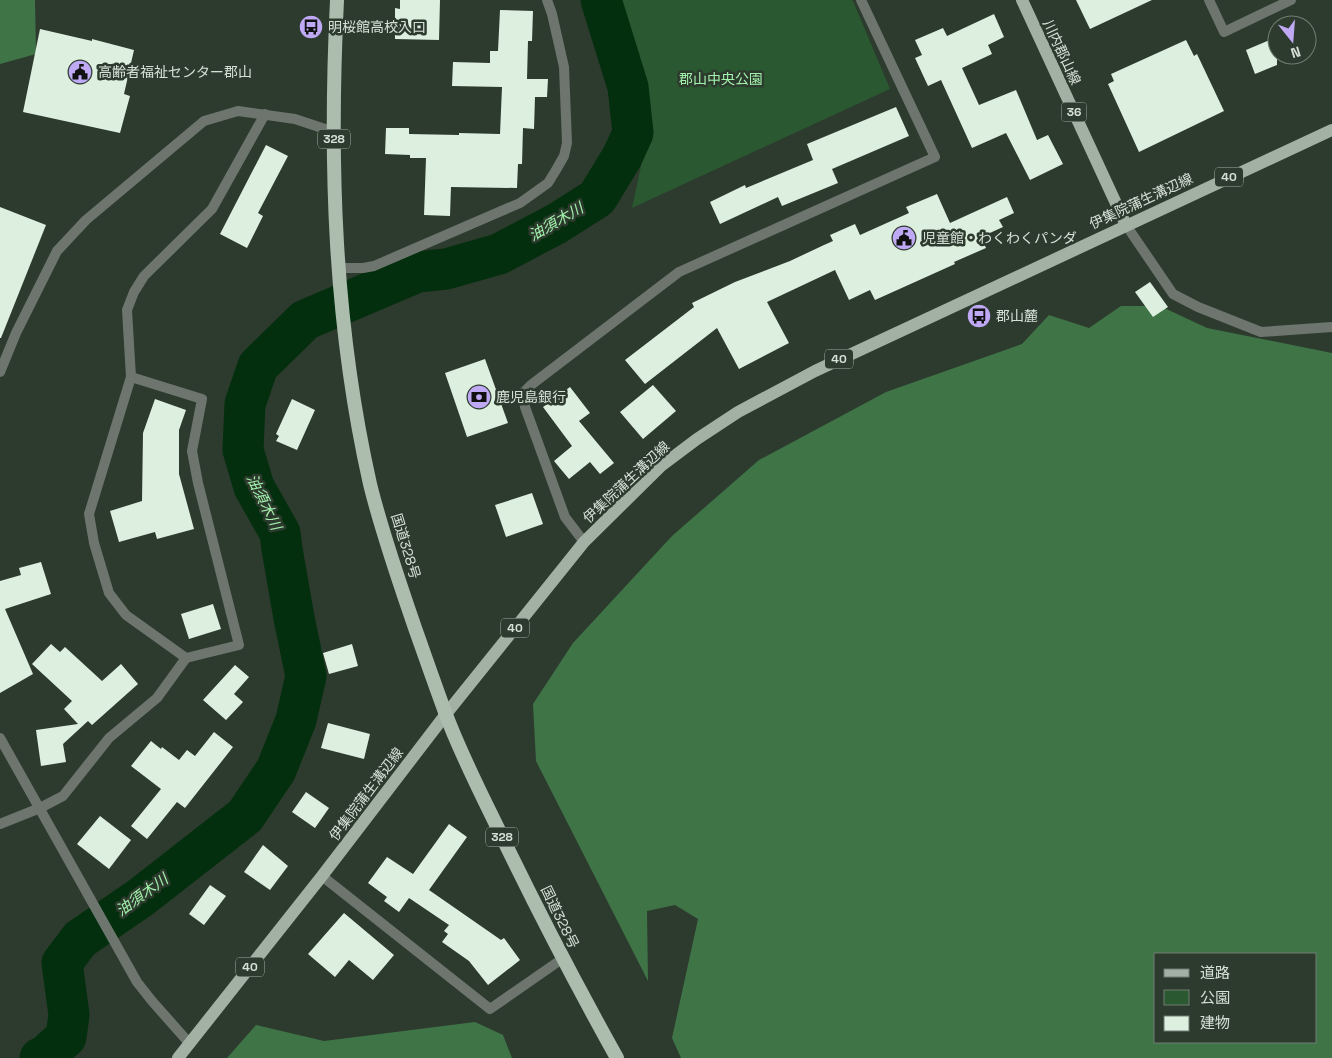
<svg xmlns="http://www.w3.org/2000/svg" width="1332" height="1058" viewBox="0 0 1332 1058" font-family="'Space Grotesk','Noto Sans JP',sans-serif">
<rect width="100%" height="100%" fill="#2d3b2e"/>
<!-- green -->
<polygon fill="#2a5831" points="620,0 851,0 853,1 890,89 632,208 650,124"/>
<!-- forest -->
<g fill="#3f7447" fill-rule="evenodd">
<polygon points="0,0 35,0 36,54 0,64"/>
<path d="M1121 306H1160L1207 328 1332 353V1058H681L672 1038 698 919 675 905 647 911 648 981 536 761 533 704 573 643 672 536 759 460 886 392 1022 344 1049 315 1089 328ZM1156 954H1316V1042H1156Z"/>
<polygon points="475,1022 503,1035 512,1058 227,1058 256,1025 324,1041"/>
</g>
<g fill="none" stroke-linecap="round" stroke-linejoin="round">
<!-- river -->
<polyline stroke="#042f0e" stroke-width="41" points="40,1058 45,1056 66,1037 69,1015 62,963 80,939 140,898 245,816 276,770 296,720 306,676 294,618 282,549 280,533 254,487 243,450 245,404 258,366 305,320 418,272 446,269 499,254 556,224 597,198 622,157 633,133 628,87 601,0"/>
</g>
<!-- building -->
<g fill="#ddefde">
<polygon points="400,0 440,0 439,40 395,39 395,8 400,9"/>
<polygon points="1076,0 1152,0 1090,29"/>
<polygon points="500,10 533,11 532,41 528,41 527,79 548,79 547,97 535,97 534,129 523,128 522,164 518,164 517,188 451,187 450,216 424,215 426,158 410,158 410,155 385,154 386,128 409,128 409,134 459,135 459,133 500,134 502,87 452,86 453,62 490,63 490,51 498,51"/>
<polygon points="994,14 1004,37 988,45 992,54 962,68 979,105 1016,90 1037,140 1048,135 1063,164 1030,180 1006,133 972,148 941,80 928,86 915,58 922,55 915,40 943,28 947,36"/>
<polygon points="40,29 92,41 92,39 134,50 124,94 130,96 120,133 23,112"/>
<polygon points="1277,37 1277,65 1255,74 1246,50"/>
<polygon points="1186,40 1194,56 1197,54 1224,111 1139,152 1108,84 1114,81 1111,74"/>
<polygon points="896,107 909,136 832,169 838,183 782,206 778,197 720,224 710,202 745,185 746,188 813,160 807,144"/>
<polygon points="266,145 288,156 258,213 263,216 247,248 220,234"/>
<polygon points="937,194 950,223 1007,197 1014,213 999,220 1003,227 981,237 986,248 954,262 955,264 875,300 870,290 849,300 835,270 767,302 789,343 739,369 717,328 645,384 625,360 694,307 692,303 735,282 790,261 824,245 833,241 830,235 855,224 860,235 909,213 906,207"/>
<polygon points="0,207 46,225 1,338 0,338"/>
<polygon points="1150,282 1168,307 1153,317 1135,292"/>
<polygon points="485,359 508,423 467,437 445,373"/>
<polygon points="653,385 676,411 643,439 620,412"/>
<polygon points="570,387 590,413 579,421 614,463 600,474 590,462 569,479 554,461 572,446 543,407"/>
<polygon points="155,399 186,410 179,430 179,474 194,529 157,539 155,532 119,542 110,511 142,501 143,433"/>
<polygon points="292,399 315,410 297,450 276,441 279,436 276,434"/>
<polygon points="532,493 543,524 506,537 495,505"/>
<polygon points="41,562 51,594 5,609 33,674 0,693 0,581 21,575 19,568"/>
<polygon points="213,604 221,629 189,639 181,614"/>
<polygon points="51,644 60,652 65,647 102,681 121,664 138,684 92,725 88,721 63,744 66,762 41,766 36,730 78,724 64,709 72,701 32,664"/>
<polygon points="352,644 358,666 329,674 323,653"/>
<polygon points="235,665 249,677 234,694 243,702 226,720 203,700"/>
<polygon points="328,723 370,734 364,759 321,748"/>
<polygon points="214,732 233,747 185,808 177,802 147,839 131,826 161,789 131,766 151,741 161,749 162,747 179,760 187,750 195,756"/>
<polygon points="306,792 329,808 315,828 292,812"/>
<polygon points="100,816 131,840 109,869 77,844"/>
<polygon points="449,824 467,837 429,890 501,940 504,938 520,960 488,985 469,961 442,942 448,934 444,931 449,925 409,898 399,912 384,901 387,897 368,883 387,857 413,874"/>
<polygon points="263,845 288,866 270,890 244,872"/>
<polygon points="210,885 226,896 204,925 189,914"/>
<polygon points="344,913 394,955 373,980 349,960 335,977 308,954"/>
</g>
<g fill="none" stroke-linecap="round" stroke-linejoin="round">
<!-- service -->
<polyline stroke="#6d756e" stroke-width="10" points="0,824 40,808"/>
<!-- minor -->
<g stroke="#6d756e" stroke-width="10">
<polyline points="1209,0 1224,32 1291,0"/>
<polyline points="1126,225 1173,294 1198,307 1261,332 1332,327"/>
<polyline points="338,268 363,268 374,266 520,203 548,183 556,170 564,156 567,143 564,67 552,14 547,0"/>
<polyline points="0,372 16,333 57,251 86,220 204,121 238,111 295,119 334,132"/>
<polyline points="131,377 202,399 192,451 198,483 239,645 186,658"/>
<polyline points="584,542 565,517 525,407 523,393 531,385 679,272 935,157 861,0"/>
<polyline points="40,808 63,796 109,738 157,698 186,658 126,615 109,593 94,543 89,514 131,377 127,310 134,292 144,276 212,209 265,114"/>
<polyline points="322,876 490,1009 562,959"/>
</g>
<!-- tertiary -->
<polyline stroke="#6d756e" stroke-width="10" points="0,738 137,982 152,1001 190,1044"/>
<!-- primary -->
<g stroke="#a2b1a3" stroke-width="12">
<polyline points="1022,0 1126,225"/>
<polyline points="178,1058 322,876 446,714 584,542 661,466 697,439 738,412 815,371 1332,130"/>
</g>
<!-- trunk -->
<path stroke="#acbdae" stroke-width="14" d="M337 0C329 164 334 324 370 484 382 533 399 581 415 628 425 656 435 685 445 712 462 758 485 801 506 845 541 917 578 988 617 1058"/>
</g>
<!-- icons -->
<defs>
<g id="bus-disc" transform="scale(1.25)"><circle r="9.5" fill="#bfa9f4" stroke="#2d3b2e"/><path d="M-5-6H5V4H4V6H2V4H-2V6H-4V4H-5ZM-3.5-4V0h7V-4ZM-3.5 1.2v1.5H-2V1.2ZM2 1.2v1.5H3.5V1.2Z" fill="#111"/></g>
<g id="civic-disc" transform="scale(1.25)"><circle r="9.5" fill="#bfa9f4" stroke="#2d3b2e"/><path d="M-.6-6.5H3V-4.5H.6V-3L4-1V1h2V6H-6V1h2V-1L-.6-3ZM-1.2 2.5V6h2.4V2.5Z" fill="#111"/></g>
<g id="bank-disc" transform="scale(1.25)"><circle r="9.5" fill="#bfa9f4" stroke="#2d3b2e"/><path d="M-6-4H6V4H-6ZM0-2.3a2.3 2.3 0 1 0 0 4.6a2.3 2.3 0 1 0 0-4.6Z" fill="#111"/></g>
</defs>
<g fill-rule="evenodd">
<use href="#bus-disc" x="311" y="27"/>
<use href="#civic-disc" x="80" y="72"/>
<use href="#civic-disc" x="904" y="238"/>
<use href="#bus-disc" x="979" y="316"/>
<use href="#bank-disc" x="479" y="397"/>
</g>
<g text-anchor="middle" stroke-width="5" stroke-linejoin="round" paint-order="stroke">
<!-- shield labels -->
<g fill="#2d3b2e" stroke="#a4aea4" stroke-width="1">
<rect x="1061.5" y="102.5" width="25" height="19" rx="4"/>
<rect x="318" y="129.5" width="32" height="19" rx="4"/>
<rect x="1215" y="167.5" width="28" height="19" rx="4"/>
<rect x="825" y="349.5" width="28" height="19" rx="4"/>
<rect x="501" y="618.5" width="28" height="19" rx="4"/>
<rect x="486" y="827.5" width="32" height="19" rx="4"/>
<rect x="236" y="957.5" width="28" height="19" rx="4"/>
</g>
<g font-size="12" font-weight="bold" fill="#d7e0d7">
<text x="1074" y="116">36</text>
<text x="334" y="143">328</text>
<text x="1229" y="181">40</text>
<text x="839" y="363">40</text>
<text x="515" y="632">40</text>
<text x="502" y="841">328</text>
<text x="250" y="971">40</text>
</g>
<!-- poi labels -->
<g font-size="14" fill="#d7e0d7" stroke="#2d3b2e" text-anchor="start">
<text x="328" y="32">明桜館高校入口</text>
<text x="98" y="77">高齢者福祉センター郡山</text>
<text x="922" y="243">児童館・わくわくパンダ</text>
<text x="996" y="321">郡山麓</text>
<text x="496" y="402">鹿児島銀行</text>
</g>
<!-- street labels -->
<g font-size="14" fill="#d7e0d7" stroke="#2d3b2e">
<text transform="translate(1062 52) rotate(65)" y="5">川内郡山線</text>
<text transform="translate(1141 201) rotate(-25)" y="5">伊集院蒲生溝辺線</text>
<text transform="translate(626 482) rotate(-43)" y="5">伊集院蒲生溝辺線</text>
<text transform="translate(406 546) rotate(73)" y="5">国道328号</text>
<text transform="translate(366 794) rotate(-53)" y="5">伊集院蒲生溝辺線</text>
<text transform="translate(560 917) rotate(64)" y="5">国道328号</text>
</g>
<!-- park labels -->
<g font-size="14" fill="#a3f1ac" stroke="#2d3b2e">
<text x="721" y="84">郡山中央公園</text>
</g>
<!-- water labels -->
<g font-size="15" font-style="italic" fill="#a3f1ac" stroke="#2d3b2e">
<text transform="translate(556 222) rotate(-30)" y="5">油須木川</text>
<text transform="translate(264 502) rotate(64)" y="5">油須木川</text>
<text transform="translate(142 895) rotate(-36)" y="5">油須木川</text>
</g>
</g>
<!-- legend -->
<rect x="1154" y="953" width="162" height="90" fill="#2d3b2e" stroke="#717d72"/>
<rect x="1164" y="969" width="25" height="8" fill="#a2b1a3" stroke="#717d72"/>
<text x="1200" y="978" font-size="15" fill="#d7e0d7">道路</text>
<rect x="1164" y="990" width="25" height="15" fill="#2a5831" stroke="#717d72"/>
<text x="1200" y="1003" font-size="15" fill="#d7e0d7">公園</text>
<rect x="1164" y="1016" width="25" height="15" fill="#ddefde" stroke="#717d72"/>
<text x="1200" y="1028" font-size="15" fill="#d7e0d7">建物</text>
<!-- north arrow -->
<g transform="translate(1292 40) rotate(163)"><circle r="24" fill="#2d3b2e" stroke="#717d72"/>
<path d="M0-4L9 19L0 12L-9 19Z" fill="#bfa9f4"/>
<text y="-8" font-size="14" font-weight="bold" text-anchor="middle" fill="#d7e0d7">N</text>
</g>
</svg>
